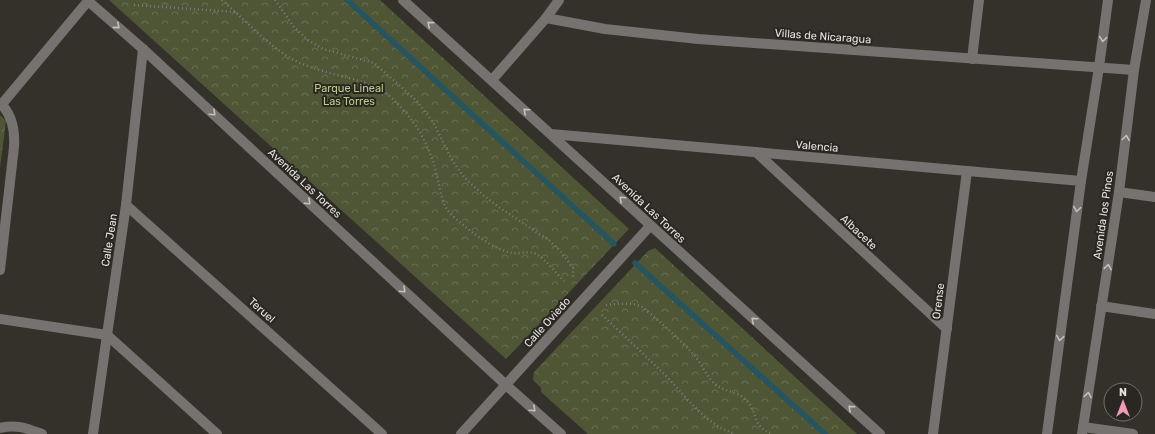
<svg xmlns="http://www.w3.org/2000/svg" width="1155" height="434" viewBox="0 0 1155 434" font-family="Rubik,sans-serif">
<defs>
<pattern id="park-crowns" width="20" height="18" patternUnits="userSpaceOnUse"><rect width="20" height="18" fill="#4f5636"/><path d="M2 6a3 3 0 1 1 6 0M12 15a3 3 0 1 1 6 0" fill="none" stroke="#686e53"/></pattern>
</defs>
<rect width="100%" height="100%" fill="#34302a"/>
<!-- park -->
<g fill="url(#park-crowns)">
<polygon points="109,0 380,0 629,229 506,359"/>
<polygon points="0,115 6,121 0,168"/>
<polygon points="655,248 857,434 588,434 541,392 541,388 533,380 534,372 648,251"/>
</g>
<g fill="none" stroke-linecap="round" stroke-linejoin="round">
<!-- stream -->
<g stroke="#255560" stroke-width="5.5">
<polyline points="347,0 614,244"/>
<polyline points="635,263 825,434"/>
</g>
<!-- path -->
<g stroke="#7e7b76" stroke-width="2.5" stroke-dasharray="1 3" stroke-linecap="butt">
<path d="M222 0C245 20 266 44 292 59 314 71 342 75 365 83 371 87 378 89 384 92 392 97 398 104 404 111 420 128 430 149 436 172 440 186 440 203 451 214 463 227 494 250 512 253 519 254 532 250 538 255 546 260 557 274 564 281"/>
<polyline points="275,0 294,27 308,40 323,49 374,63 417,101 434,124 452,160 464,177 484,196 503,210 550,241 561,252 573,268 573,277"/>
<polyline points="134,5 235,12"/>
<path d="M606 305C617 304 629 302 640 306 647 309 688 347 694 355 702 364 707 378 716 385 725 392 737 391 746 400 759 413 751 427 773 434"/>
<path d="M602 315C623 335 645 355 665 375 688 398 703 423 735 434"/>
</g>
<!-- minor -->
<g stroke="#757270" stroke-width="10">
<polyline points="87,0 143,49 506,385 561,434"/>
<polyline points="403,0 880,434"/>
<polyline points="546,18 605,29 698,39 1134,70"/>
<polyline points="972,59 979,0"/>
<polyline points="492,80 546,18 559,0"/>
<path d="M0 103C13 115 15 131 14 147L0 270"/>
<polyline points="2,104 88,1"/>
<polyline points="551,134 1081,181"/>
<polyline points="756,152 947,329"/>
<polyline points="1119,192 1155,197"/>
<polyline points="126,205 382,434"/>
<polyline points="1101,306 1155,314"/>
<polyline points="0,319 107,335 217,434"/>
<polyline points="1083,427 1133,434"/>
<path d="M0 428C17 424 26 428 42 434"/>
<polyline points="93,434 107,335 126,205 143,49"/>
<polyline points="461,434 650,226"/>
<polyline points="933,434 967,171"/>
<polyline points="1047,434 1081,181 1099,67 1108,0"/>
<polyline points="1082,434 1119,192 1134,70 1146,0"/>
</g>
</g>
<!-- one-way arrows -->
<defs><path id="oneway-chevron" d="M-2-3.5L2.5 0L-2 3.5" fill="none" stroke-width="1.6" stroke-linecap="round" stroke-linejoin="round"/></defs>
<g stroke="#c4c2be">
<use href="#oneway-chevron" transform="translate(430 24) rotate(-138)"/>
<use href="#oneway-chevron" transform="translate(117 26) rotate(41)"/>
<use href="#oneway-chevron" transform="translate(1103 39) rotate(98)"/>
<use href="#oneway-chevron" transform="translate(526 111) rotate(-138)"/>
<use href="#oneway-chevron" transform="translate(213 113) rotate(43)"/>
<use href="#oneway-chevron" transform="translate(1126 138) rotate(-83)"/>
<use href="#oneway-chevron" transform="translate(622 199) rotate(-137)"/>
<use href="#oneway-chevron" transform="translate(308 202) rotate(43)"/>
<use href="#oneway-chevron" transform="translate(1077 209) rotate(98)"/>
<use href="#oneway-chevron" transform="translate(1108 267) rotate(-81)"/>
<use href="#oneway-chevron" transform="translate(403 290) rotate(43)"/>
<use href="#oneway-chevron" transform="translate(754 320) rotate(-138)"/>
<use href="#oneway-chevron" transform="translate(1060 338) rotate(98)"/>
<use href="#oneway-chevron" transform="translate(1088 395) rotate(-81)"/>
<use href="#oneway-chevron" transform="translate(851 408) rotate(-138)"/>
<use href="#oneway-chevron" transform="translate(533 409) rotate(42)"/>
</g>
<g text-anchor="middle" stroke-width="4" stroke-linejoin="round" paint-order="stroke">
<!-- street labels -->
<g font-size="11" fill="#e6e4e0" stroke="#2a2621">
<text transform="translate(823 36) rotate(4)" y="4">Villas de Nicaragua</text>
<text transform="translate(817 146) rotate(5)" y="4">Valencia</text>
<text transform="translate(305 183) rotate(43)" y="4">Avenida Las Torres</text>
<text transform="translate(649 208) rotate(43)" y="4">Avenida Las Torres</text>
<text transform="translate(1103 215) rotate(-82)" y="4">Avenida los Pinos</text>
<text transform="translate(859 232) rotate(43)" y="4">Albacete</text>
<text transform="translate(109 240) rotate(-81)" y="4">Calle Jean</text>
<text transform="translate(938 301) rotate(-83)" y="4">Orense</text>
<text transform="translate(262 310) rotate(42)" y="4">Teruel</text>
<text transform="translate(547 322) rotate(-48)" y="4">Calle Oviedo</text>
</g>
<!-- park labels -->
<g font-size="11" fill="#bdcb8d" stroke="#2a2621">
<text x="349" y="92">Parque Lineal<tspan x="349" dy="13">Las Torres</tspan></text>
</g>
</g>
<!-- north arrow -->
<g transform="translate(1123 402)"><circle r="19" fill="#2a2621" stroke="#75726d"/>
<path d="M0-3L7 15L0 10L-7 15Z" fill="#f09ab7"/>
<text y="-6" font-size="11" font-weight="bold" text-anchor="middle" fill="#e6e4e0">N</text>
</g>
</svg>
